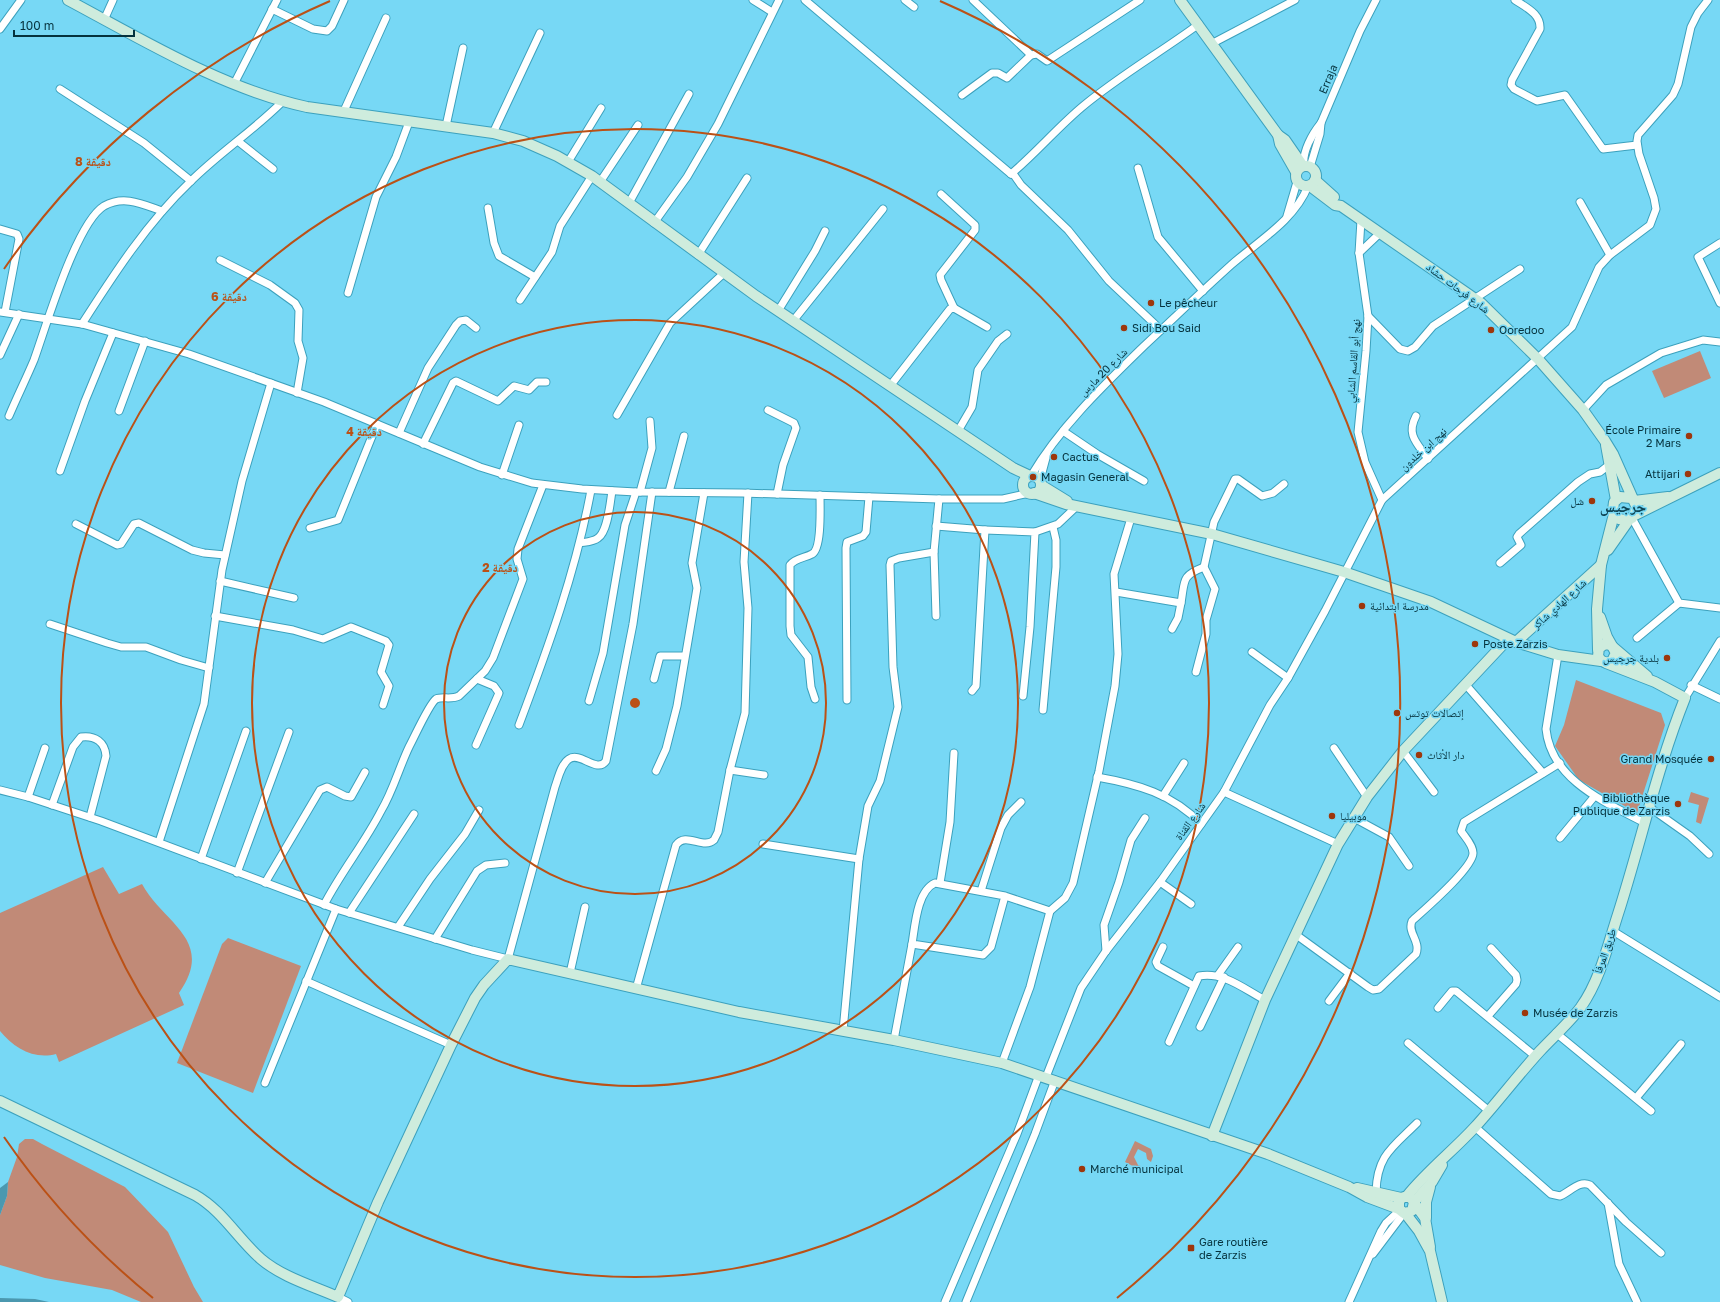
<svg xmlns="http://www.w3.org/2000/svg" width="1720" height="1302" viewBox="0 0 1720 1302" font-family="'Golos Text','Noto Naskh Arabic',sans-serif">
<rect width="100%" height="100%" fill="#77d8f5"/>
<!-- green -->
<g fill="#c18a77">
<polygon points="1700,351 1711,378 1664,398 1652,371"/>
<polygon points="1576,680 1661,713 1665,725 1637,813 1579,780 1555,746 1564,725"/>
<polygon points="1691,792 1709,798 1701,824 1696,822 1699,805 1688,802"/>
<path d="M103 867 119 894 142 884C164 924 216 940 179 993L184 1005 59 1062 56 1054C34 1060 14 1048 0 1031V913Z"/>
<polygon points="228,938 301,966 253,1093 177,1063 222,944"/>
<polygon points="25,1139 33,1139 42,1144 125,1187 168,1232 194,1287 203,1302 141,1302 112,1290 45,1278 0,1265 0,1215 7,1196 8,1182 17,1157 19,1144"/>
<polygon points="1135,1141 1151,1149 1153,1156 1151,1162 1147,1159 1146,1153 1138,1149 1134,1157 1138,1165 1148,1169 1146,1173 1125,1162"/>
</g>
<!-- water -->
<g fill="#4b98af">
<polygon points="8,1182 7,1196 0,1215 0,1188"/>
<polygon points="0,1298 35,1299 49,1302 0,1302"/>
</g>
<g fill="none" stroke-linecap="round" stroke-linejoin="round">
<!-- street casing -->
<g stroke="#3ca1bd" stroke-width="9">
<g id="street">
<polyline points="753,0 772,12"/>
<path d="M805 0 1011 174C1036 153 1057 128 1082 107 1119 76 1161 52 1199 24"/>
<polyline points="905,0 914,7"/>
<polyline points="973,0 1031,55 1037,54 1047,61 1140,0"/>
<path d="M1515 0C1527 8 1541 14 1540 29L1512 80 1511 85 1514 89 1537 101 1565 95 1603 149 1637 145"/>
<polyline points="272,9 313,29 327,31 332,26 344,0"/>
<polyline points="104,20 113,0"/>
<polyline points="0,29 21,0"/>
<polyline points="1213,43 1295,0"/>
<polyline points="234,84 277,0"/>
<polyline points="60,89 144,143 191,181"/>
<polyline points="962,95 992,73 998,73 1007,78 1031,55"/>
<polyline points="343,113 386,18"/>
<polyline points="446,126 463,48"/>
<polyline points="493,133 540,33"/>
<polyline points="239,142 273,169"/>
<polyline points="568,162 601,108"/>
<path d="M1304 166C1302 152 1312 134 1321 123L1360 31 1376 0"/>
<polyline points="1310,167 1320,134 1321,123"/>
<polyline points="1138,168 1158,237 1203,291"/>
<polyline points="1011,174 1014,175 1021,185 1068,230 1109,281 1161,330"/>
<polyline points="600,182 638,125"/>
<polyline points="941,194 975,225 975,230 940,275 941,280 954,308"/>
<polyline points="1580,202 1610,255"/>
<polyline points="629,203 689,94"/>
<polyline points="488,208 494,243 499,256 535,277"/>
<polyline points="1287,216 1297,182"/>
<polyline points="1361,220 1359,253 1368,316 1366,351 1358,432 1365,462 1382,500"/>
<polyline points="654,223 687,177 718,124 779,0"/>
<polyline points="0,229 17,234 19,239 5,312"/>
<polyline points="1720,243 1698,257 1720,303"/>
<polyline points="1359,253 1380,233"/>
<polyline points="698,255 747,178"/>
<polyline points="220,260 270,285 295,303 299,310 298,341 303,358 297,393"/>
<polyline points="348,293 376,197 396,157 409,122"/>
<polyline points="520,300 552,252 560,226 592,176"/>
<polyline points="778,311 815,251 825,231"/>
<polyline points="0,312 82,324 189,354 324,402 480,467 532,483 582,489 636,492 742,493 939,499 1003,499 1029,493"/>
<polyline points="1368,316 1400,349 1408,351 1415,347 1433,326 1520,269"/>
<polyline points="793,321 883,209"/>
<path d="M82 324C114 274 147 223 190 182 219 153 253 131 282 102"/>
<polyline points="0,355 19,314"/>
<polyline points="890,386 950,309 954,308 987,327"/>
<polyline points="768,410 794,423 796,428 783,465 777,494"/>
<polyline points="1583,410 1606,385 1661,353 1703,340 1720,342"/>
<polyline points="119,411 145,341"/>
<polyline points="617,415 670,323 724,273"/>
<path d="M9 416C17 397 26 379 34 360 46 327 76 223 104 206 124 195 142 204 162 211"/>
<path d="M1416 416C1406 435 1417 443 1428 459"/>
<polyline points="958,431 972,407 978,370 998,341 1007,334"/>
<polyline points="1063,431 1097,454 1144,481"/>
<polyline points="399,433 428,368 456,325 460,321 466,320 476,328"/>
<polyline points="423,444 453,383 456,381 498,401 514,386 529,390 537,382 546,382"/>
<polyline points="60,471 85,401 113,333"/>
<polyline points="502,475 519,425"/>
<path d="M1031 476C1060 427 1103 386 1144 346 1173 319 1201 292 1231 265 1257 242 1295 220 1308 186"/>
<polyline points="1040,480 1047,454"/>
<polyline points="640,492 652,448 650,421"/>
<polyline points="669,492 684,436"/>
<polyline points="1632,518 1679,603 1720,608"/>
<polyline points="76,524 117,545 121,544 134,524 139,523 192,550 204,553 225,555"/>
<polyline points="936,526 985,530 976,686 972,691"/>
<polyline points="310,528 338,520 377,424"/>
<polyline points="985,530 1035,532 1030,627 1023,696"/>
<polyline points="1035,532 1058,524 1077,506"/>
<path d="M580 543C585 542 593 542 598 538 608 531 610 503 612 491"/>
<polyline points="934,552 936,616"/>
<polyline points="1500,563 1521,545 1517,537 1519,534 1578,482 1590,474 1600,472 1609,465"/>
<polyline points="220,581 294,598"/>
<path d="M1116 592 1181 603C1185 580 1181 576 1204 567"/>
<polyline points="215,616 293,630 323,639 351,627 386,641 389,645 381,672 389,686 383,705"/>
<polyline points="50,624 107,643 121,647 146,647 181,660 209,668"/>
<polyline points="1172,629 1178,618 1181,603"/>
<polyline points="1637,638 1679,603"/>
<polyline points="1252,652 1288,678"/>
<path d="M1558 655 1546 729C1551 780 1605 802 1645 823"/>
<polyline points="1196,672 1206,634 1206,620 1215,589 1204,567 1214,522 1235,479 1238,479 1262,496 1273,493 1284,484"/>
<polyline points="654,679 660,656 684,656"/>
<polyline points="1466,685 1543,773"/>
<polyline points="1691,685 1720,699"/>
<polyline points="1685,698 1720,641"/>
<path d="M815 699 811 687 808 657 791 635 790 626V565C795 558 805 558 812 554 822 549 820 506 820 495"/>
<polyline points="847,700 846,548 847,542 863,536 866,532 869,497"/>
<polyline points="589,701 603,653 625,525 636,492"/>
<polyline points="1043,710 1056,567 1056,540 1053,527"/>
<path d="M519 725C548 648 576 571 591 490"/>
<polyline points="476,745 499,693 494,686 477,679"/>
<polyline points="1334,748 1367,797"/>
<polyline points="1403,751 1434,792"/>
<polyline points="730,770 745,713 748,608 744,562 748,493"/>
<polyline points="656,771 666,749 677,706 697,588 692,563 704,493"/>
<path d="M1097 777C1137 784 1173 794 1201 824"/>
<path d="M0 790 28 797 101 821 336 909 472 950 508 959 555 787C558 779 561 764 569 759 580 751 597 774 606 761L633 624 652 492"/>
<polyline points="1224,792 1338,844"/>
<polyline points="1163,796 1184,763"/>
<polyline points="28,797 45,748"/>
<path d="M52 805 73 747 81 737C95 735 105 742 106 756L90 817"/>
<polyline points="1649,807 1690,836 1709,854"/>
<polyline points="1354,818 1389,837 1409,866"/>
<polyline points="1560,838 1594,797"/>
<polyline points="159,842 204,704 222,570 242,481 271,383"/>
<polyline points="763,844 859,859 868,806 880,781 898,707 893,667 890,565 891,561 899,558 934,552 939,499"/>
<polyline points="201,859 246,731"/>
<polyline points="237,873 289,732"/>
<polyline points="1160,882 1191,904"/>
<polyline points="265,883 320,790 327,787 345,796 351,797 365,772"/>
<polyline points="940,883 950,822 954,753"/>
<polyline points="981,891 1001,828 1008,815 1021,802"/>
<path d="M324 905C341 872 364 844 381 811 393 791 399 768 409 747 414 738 429 704 436 699 442 696 451 700 459 696L485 671 493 658 523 579 517 559 518 549 543 485"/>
<polyline points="1050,911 1065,898 1073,883 1099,771 1115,686 1118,654 1114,574 1131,518"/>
<polyline points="349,913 414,814"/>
<polyline points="398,927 430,879 465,834 479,810"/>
<polyline points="1613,931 1720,997"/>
<path d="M1295 934 1368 987 1373 990 1379 989 1416 954C1421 941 1407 933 1412 921 1425 909 1473 868 1473 853 1473 845 1465 837 1461 831L1464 822 1560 763"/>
<polyline points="435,939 477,871 486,865 505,863"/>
<polyline points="1163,947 1156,962 1158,966 1194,986"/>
<polyline points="1106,951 1104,925 1119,882 1131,840 1145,818"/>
<polyline points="570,973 585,907"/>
<polyline points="1218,975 1238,947"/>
<polyline points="306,981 451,1045"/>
<path d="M636 989 676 845C686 831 703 850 714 840L718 832 730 770 764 775"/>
<polyline points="1329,1001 1350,973"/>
<polyline points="1438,1008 1452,991 1456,991 1535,1056"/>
<polyline points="1488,1016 1516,984 1517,980 1516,975 1491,948"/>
<polyline points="1200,1027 1224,977"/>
<polyline points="843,1031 859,859"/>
<polyline points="1556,1033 1651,1111"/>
<polyline points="894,1040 912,944"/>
<path d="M1169 1042 1199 976C1223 971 1244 989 1265 1000"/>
<polyline points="1408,1043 1489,1111"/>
<path d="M1002 1063 1030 987 1050 911 1005 896 935 883C917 891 915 926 912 944L983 955 991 947 1005 896"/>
<polyline points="1046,1077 1081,988 1106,951 1160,882 1224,792 1270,705 1288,678 1325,611 1382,500 1572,327 1599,267 1610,255 1650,225 1656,209 1654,198 1639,154 1637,141 1638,135 1673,95 1678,84 1691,27 1698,13 1708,0"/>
<polyline points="265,1083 336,909"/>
<polyline points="1636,1098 1681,1044"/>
<path d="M1475 1127 1551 1194 1560 1196C1570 1192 1579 1180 1590 1185L1626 1222 1661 1253"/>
<path d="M1376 1192C1377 1155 1393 1147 1417 1123"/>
<polyline points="1608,1203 1619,1264 1637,1302"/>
<polyline points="1373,1254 1404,1213"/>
<polyline points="338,1297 348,1302"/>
<polyline points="945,1302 1017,1134 1039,1075"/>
<polyline points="966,1302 1035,1134 1055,1080"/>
<polyline points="1349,1302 1381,1231 1386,1223 1400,1210"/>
</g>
</g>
<!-- secondary casing -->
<g stroke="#3ca1bd" stroke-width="12">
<g id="secondary">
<path d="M68 0C143 40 223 89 307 107L493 133 523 141 557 156 592 176 756 296 1013 468 1030 476"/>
<polyline points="1180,0 1278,135 1280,144 1296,172"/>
<polyline points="1278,135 1285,140 1303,166"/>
<circle cx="1306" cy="176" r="10"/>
<polyline points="1315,180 1334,197"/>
<polyline points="1310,186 1335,205 1341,206 1481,303 1538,359 1583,410 1605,441 1613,454 1637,508 1632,518 1625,520 1619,519 1613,510 1614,502 1620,497 1631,498"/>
<polyline points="1606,445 1616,500"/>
<circle cx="1032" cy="485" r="9"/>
<polyline points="1041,485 1067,501"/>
<polyline points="1034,493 1066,504 1212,534 1344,572 1431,602 1516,642 1558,655 1601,661"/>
<polyline points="1634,501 1668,497"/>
<polyline points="1635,515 1720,473"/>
<polyline points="1608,550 1629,520"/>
<path d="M1600 617 1607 637 1616 653 1612 661C1606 664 1601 662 1598 656L1599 648 1605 644 1611 645"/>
<polyline points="1516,642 1601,565"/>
<polyline points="1613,647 1647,676"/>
<polyline points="1598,650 1597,609 1601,565 1614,514"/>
<path d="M0 1101 195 1195C223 1211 237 1238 261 1259 282 1277 313 1286 338 1297L378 1202 451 1045 475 998 484 985 508 959 739 1012 894 1040 1002 1063 1268 1154 1349 1187 1367 1197 1399 1209 1404 1213 1412 1211 1414 1202 1410 1197H1404L1399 1200V1209"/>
<polyline points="1212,1136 1265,1000 1338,844 1367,797 1403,751 1508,639"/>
<polyline points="1357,1188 1401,1198"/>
<path d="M1407 1196C1427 1171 1453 1151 1475 1127 1497 1103 1517 1076 1540 1051 1553 1037 1569 1023 1581 1007 1600 980 1608 945 1618 914 1641 842 1657 768 1685 698L1655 682 1606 663"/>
<polyline points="1414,1202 1432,1182 1442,1165"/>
<polyline points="1415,1204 1425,1218 1430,1247"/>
<polyline points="1405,1213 1419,1231 1430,1251 1442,1302"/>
<polyline points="1426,1218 1426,1202 1430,1187"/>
</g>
</g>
<!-- street -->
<use href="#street" stroke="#fff" stroke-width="7"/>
<!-- secondary -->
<use href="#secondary" stroke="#ceecdd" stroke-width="10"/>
</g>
<!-- distance rings -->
<g fill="none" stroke="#bb5116" stroke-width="2">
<circle cx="635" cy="703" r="191"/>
<circle cx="635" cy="703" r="383"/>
<circle cx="635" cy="703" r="574"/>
<path d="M153 1298A766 766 0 0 1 4 1137M4 269A766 766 0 0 1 330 1M940 1A766 766 0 0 1 1117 1298"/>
</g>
<!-- markers -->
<g fill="#9d370c" stroke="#77d8f5" stroke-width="1.5">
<circle cx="1151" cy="303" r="4"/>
<circle cx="1124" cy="328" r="4"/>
<circle cx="1491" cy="330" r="4"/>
<circle cx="1689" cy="436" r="4"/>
<circle cx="1054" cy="457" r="4"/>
<circle cx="1688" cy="474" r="4"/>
<circle cx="1033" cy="477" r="4"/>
<circle cx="1592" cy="501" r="4"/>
<circle cx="1362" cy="606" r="4"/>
<circle cx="1475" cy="644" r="4"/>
<circle cx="1667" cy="658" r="4"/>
<circle cx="1397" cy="713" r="4"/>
<circle cx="1419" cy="755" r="4"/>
<circle cx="1711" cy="759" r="4"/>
<circle cx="1678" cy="804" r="4"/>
<circle cx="1332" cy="816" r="4"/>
<circle cx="1525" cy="1013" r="4"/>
<circle cx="1082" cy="1169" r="4"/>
<rect x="1187" y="1244" width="8" height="8" rx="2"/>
</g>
<g text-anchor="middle" stroke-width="3" stroke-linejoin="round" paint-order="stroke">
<!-- street labels -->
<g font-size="11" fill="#05323d" stroke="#77d8f5">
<text transform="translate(1328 79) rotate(-67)" y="4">Erraja</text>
<text transform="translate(1458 288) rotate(37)" y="4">شارع فرحات حشاد</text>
<text transform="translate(1353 361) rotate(-86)" y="4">نهج أبو القاسم الشابي</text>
<text transform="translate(1103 372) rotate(-45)" y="4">شارع 20 مارس</text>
<text transform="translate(1423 449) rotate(-42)" y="4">نهج ابن خلدون</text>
<text transform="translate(1559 604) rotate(-42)" y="4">شارع الهادي شاكر</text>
<text transform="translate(1190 821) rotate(-54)" y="4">شارع القناة</text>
<text transform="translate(1605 951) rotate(-71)" y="4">طريق المرفأ</text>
</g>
<!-- poi labels -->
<g font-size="11" fill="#05323d" stroke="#77d8f5" text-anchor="start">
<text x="1159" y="307">Le pêcheur</text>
<text x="1132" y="332">Sidi Bou Said</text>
<text x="1499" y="334">Ooredoo</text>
<text x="1681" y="434" text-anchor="end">École Primaire<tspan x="1681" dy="13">2 Mars</tspan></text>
<text x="1062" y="461">Cactus</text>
<text x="1680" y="478" text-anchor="end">Attijari</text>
<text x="1041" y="481">Magasin General</text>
<text x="1584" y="505" text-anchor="end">شل</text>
<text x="1370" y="610">مدرسة ابتدائية</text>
<text x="1483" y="648">Poste Zarzis</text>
<text x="1659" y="662" text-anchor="end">بلدية جرجيس</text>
<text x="1405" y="717">إتصالات توتس</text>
<text x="1427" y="759">دار الأثاث</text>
<text x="1703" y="763" text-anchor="end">Grand Mosquée</text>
<text x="1670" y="802" text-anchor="end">Bibliothèque<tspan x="1670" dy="13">Publique de Zarzis</tspan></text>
<text x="1340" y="820">موبيليا</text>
<text x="1533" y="1017">Musée de Zarzis</text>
<text x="1090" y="1173">Marché municipal</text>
<text x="1199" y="1246">Gare routière<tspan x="1199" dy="13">de Zarzis</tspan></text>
</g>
<!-- district labels -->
<g font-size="15" font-weight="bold" fill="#0f4655" stroke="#77d8f5">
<text x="1623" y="512">جرجيس</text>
</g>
</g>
<circle cx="635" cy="703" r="6" fill="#bb5116" stroke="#77d8f5" stroke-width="2"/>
<g font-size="12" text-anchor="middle" font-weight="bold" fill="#bb5116" stroke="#77d8f5" stroke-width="3" stroke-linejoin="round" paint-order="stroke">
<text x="93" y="166">8 دقيقة</text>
<text x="229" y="301">6 دقيقة</text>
<text x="364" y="436">4 دقيقة</text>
<text x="500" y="572">2 دقيقة</text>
</g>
<!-- scale -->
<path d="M14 30v6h120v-6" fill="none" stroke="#05323d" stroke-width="2"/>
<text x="20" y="30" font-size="12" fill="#05323d" stroke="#77d8f5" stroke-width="3" paint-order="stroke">100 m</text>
</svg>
